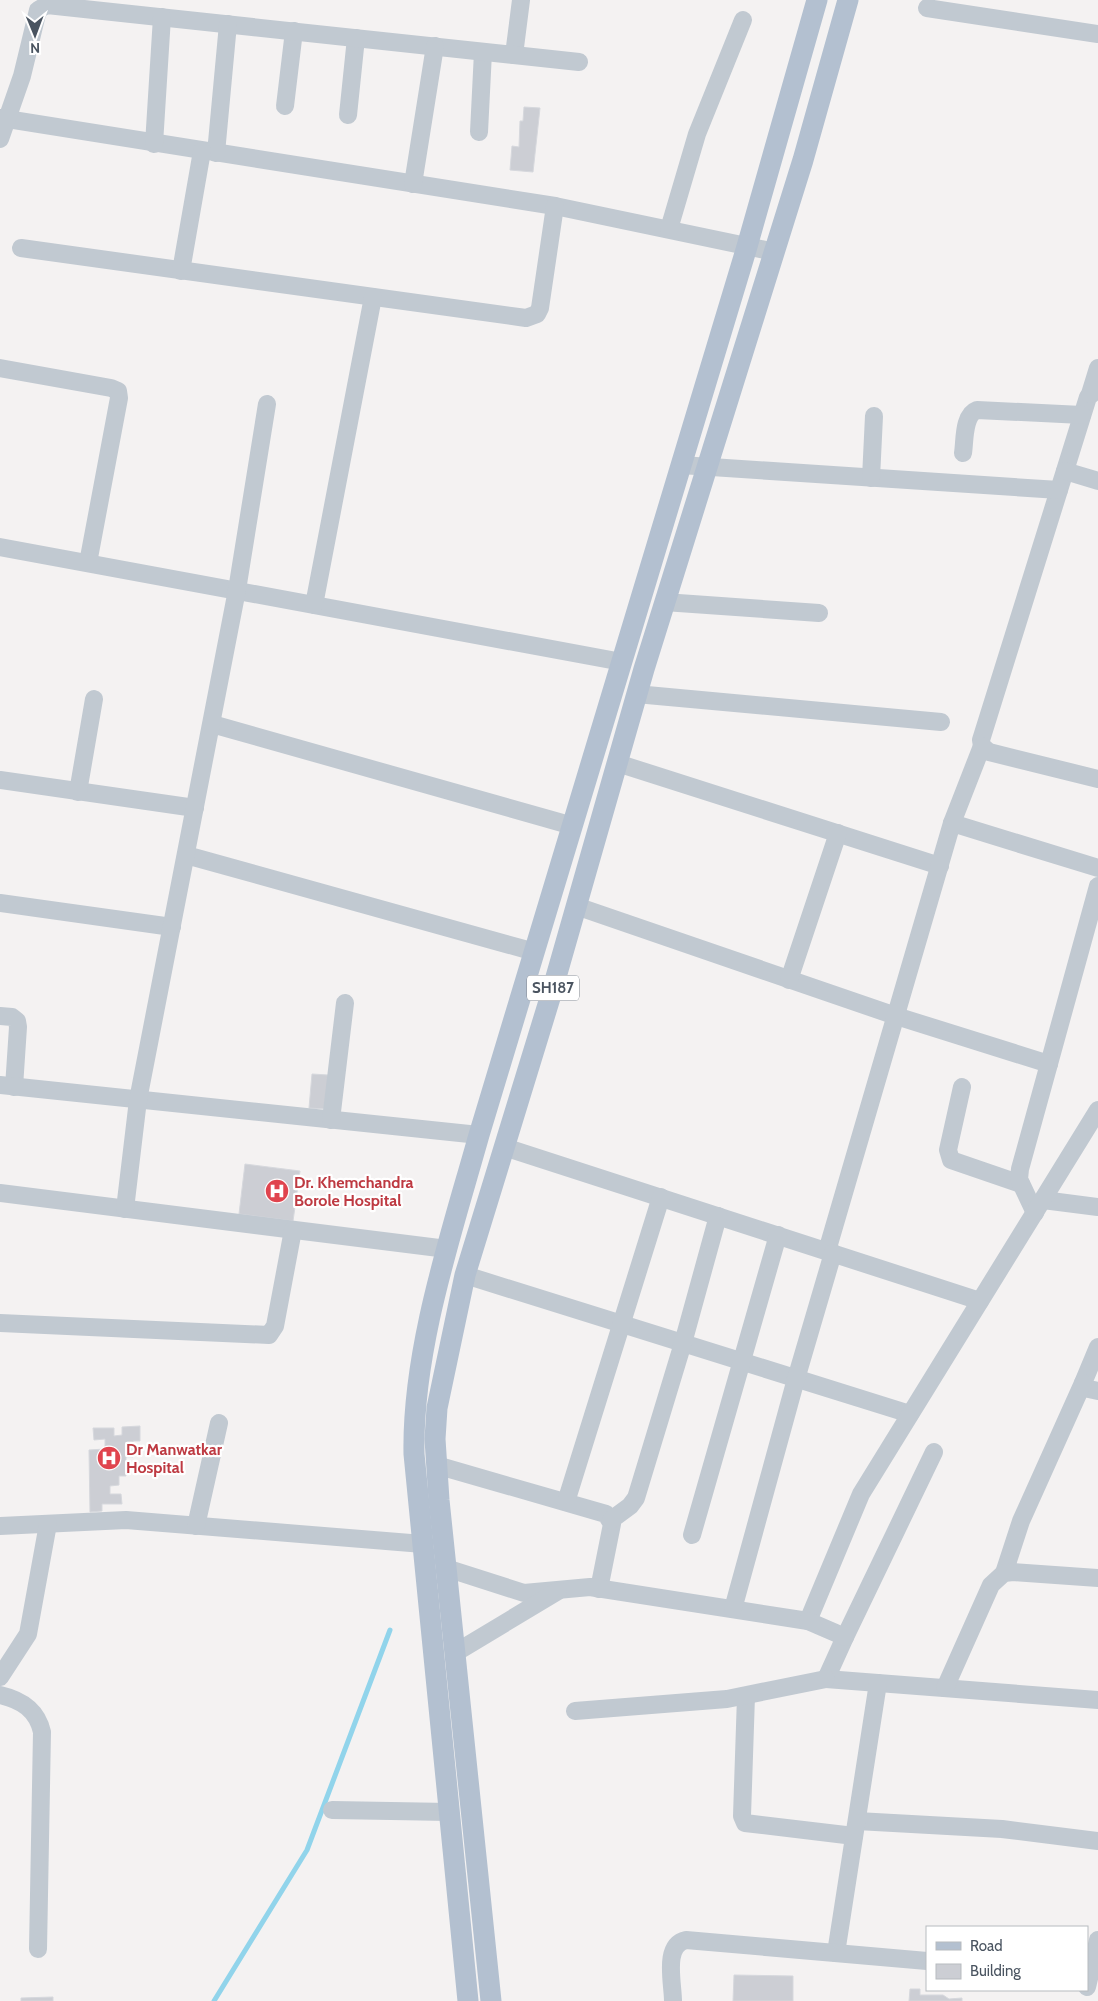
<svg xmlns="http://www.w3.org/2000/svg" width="1098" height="2001" viewBox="0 0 1098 2001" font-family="Cabin,sans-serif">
<rect width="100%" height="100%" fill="#f4f2f2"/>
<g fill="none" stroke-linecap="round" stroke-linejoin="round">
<!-- stream -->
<polyline stroke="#91d4eb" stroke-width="5" points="214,2001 307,1850 390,1630"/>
</g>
<!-- building -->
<g fill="#ccced4" stroke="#d6d8dd">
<polygon points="524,107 540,108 533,172 510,170 512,146 519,147 520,121 523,121"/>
<polygon points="312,1074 328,1075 326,1109 309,1108"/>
<polygon points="245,1164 300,1171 293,1221 239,1214"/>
<polygon points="140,1426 140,1441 133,1441 133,1457 126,1457 126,1476 119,1476 119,1485 110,1486 110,1494 121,1494 122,1504 102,1504 102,1511 90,1512 89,1450 105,1449 105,1439 94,1440 93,1428 114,1428 114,1436 122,1435 122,1427"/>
<polygon points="734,1975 793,1976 793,2001 733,2001"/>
<polygon points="910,1989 920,1989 920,1995 943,1995 949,1999 962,1998 962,2001 909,2001"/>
<polygon points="53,1997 53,2001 21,2001 21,1998"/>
</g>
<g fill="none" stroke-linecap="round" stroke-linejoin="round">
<!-- minor -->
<g stroke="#c1c9d1" stroke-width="18">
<polyline points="927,8 1098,34"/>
<polyline points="514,55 521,0"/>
<polyline points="285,106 294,31"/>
<polyline points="348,115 356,38"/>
<polyline points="0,118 555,206 775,252"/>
<polyline points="479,132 483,52"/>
<polyline points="0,139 22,76 38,10 47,5 579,62"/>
<polyline points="154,144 162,17"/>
<polyline points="216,153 228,24"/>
<polyline points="413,184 435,46"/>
<polyline points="669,229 697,134 743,20"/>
<polyline points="21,248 526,318 537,314 540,308 555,206"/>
<polyline points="181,271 202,151"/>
<polyline points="0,368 111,388 118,391 119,398 88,563"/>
<polyline points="1098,389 1088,397 981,740 982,746 989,752 1098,779"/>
<polyline points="1090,394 1098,368"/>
<path d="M963 453C965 441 963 415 977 410L1082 415"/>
<polyline points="681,465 1059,490"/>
<polyline points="1065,471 1098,481"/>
<polyline points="871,478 874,416"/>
<polyline points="0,547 622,662"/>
<polyline points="664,602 819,613"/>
<polyline points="314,605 373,297"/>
<polyline points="636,694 941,722"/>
<polyline points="212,724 573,826"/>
<polyline points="617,763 940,866"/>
<polyline points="0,780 195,808"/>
<polyline points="78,792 94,699"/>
<polyline points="952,823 1098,868"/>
<polyline points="186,855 535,952"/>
<polyline points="0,903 172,927"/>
<polyline points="576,906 896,1016 1049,1064"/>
<polyline points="789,980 838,833"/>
<polyline points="0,1016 12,1017 17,1021 18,1027 14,1087"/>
<polyline points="0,1085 479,1135"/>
<polyline points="962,1087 948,1150 951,1160 1021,1184"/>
<polyline points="331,1120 345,1003"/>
<polyline points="504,1147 980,1301"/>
<polyline points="0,1193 447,1249"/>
<polyline points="1043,1200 1098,1207"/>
<polyline points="125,1209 138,1100 237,590 267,404"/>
<polyline points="1035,1213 1019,1179 1020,1169 1098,886"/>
<polyline points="827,1251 952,823 982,746"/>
<polyline points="465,1275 910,1414"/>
<polyline points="0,1323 269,1335 275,1326 293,1230"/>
<polyline points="1098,1347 1083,1383 1084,1388 1098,1391"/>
<polyline points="436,1465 606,1514 612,1524 599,1589"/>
<polyline points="566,1502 661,1197"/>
<polyline points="611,1520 630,1506 636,1498 683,1343 718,1216"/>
<polyline points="0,1526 126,1520 423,1544"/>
<polyline points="196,1526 219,1423"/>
<polyline points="692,1535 778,1235"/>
<polyline points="446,1568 524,1593 590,1587 808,1621 861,1494 1098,1110"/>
<polyline points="1004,1573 1021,1521 1083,1383"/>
<polyline points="733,1609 796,1379 833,1253"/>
<polyline points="808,1621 845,1637 826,1679 1098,1700"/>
<polyline points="845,1637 934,1452"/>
<polyline points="455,1653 558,1591"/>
<polyline points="0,1677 28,1634 48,1524"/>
<polyline points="945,1688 991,1585 1004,1573 1013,1572 1098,1578"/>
<path d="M0 1695C22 1700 37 1710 42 1732L38 1949"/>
<polyline points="746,1696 742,1816 745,1823 854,1836"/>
<polyline points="575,1711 727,1699 826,1679"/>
<polyline points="332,1810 450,1812"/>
<polyline points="857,1821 1002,1829 1098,1841"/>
<polyline points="836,1953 878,1683"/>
<polyline points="1087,1987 1098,1940"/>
<path d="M673 2001C673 1983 663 1945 686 1940L927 1961"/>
</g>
<!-- major -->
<g stroke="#b3c0d0" stroke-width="21">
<path d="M468 2001 414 1454C412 1350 451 1235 479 1135L746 250 817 0"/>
<polyline points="491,2001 439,1500 435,1439 437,1408 465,1275 550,998 644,669 803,160 848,0"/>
</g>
</g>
<!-- icons -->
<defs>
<g id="hospital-disc" transform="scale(1.25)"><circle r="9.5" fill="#e0444e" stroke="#fff"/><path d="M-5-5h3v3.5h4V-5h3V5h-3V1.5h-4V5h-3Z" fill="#fff"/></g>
</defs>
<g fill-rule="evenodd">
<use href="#hospital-disc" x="277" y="1191"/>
<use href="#hospital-disc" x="109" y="1458"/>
</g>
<g text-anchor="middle" stroke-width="4.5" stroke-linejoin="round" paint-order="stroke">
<!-- shield labels -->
<rect fill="#fff" stroke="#808790" stroke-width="1" x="527" y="975.5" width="52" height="25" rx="4"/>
<g font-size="15" font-weight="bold" fill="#4a5460">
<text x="553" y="993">SH187</text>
</g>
<!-- health labels -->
<g font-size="16" font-weight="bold" fill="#be3a42" stroke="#fff" text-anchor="start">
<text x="294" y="1188">Dr. Khemchandra<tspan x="294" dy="18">Borole Hospital</tspan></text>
<text x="126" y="1455">Dr Manwatkar<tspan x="126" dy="18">Hospital</tspan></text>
</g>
</g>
<!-- legend -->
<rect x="926" y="1926" width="162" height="65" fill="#ffffff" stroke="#b7bbbf"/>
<rect x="936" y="1942" width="25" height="8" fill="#b3c0d0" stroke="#b7bbbf"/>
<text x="970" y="1951" font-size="15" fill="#4a5460">Road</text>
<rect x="936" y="1964" width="25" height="15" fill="#ccced4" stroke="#b7bbbf"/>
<text x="970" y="1976" font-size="15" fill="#4a5460">Building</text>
<!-- north arrow -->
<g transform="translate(35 35) rotate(179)" stroke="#ffffff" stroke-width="4" paint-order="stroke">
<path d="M0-4L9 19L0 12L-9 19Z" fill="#4a5460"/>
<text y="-8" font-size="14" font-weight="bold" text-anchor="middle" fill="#4a5460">N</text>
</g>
</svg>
